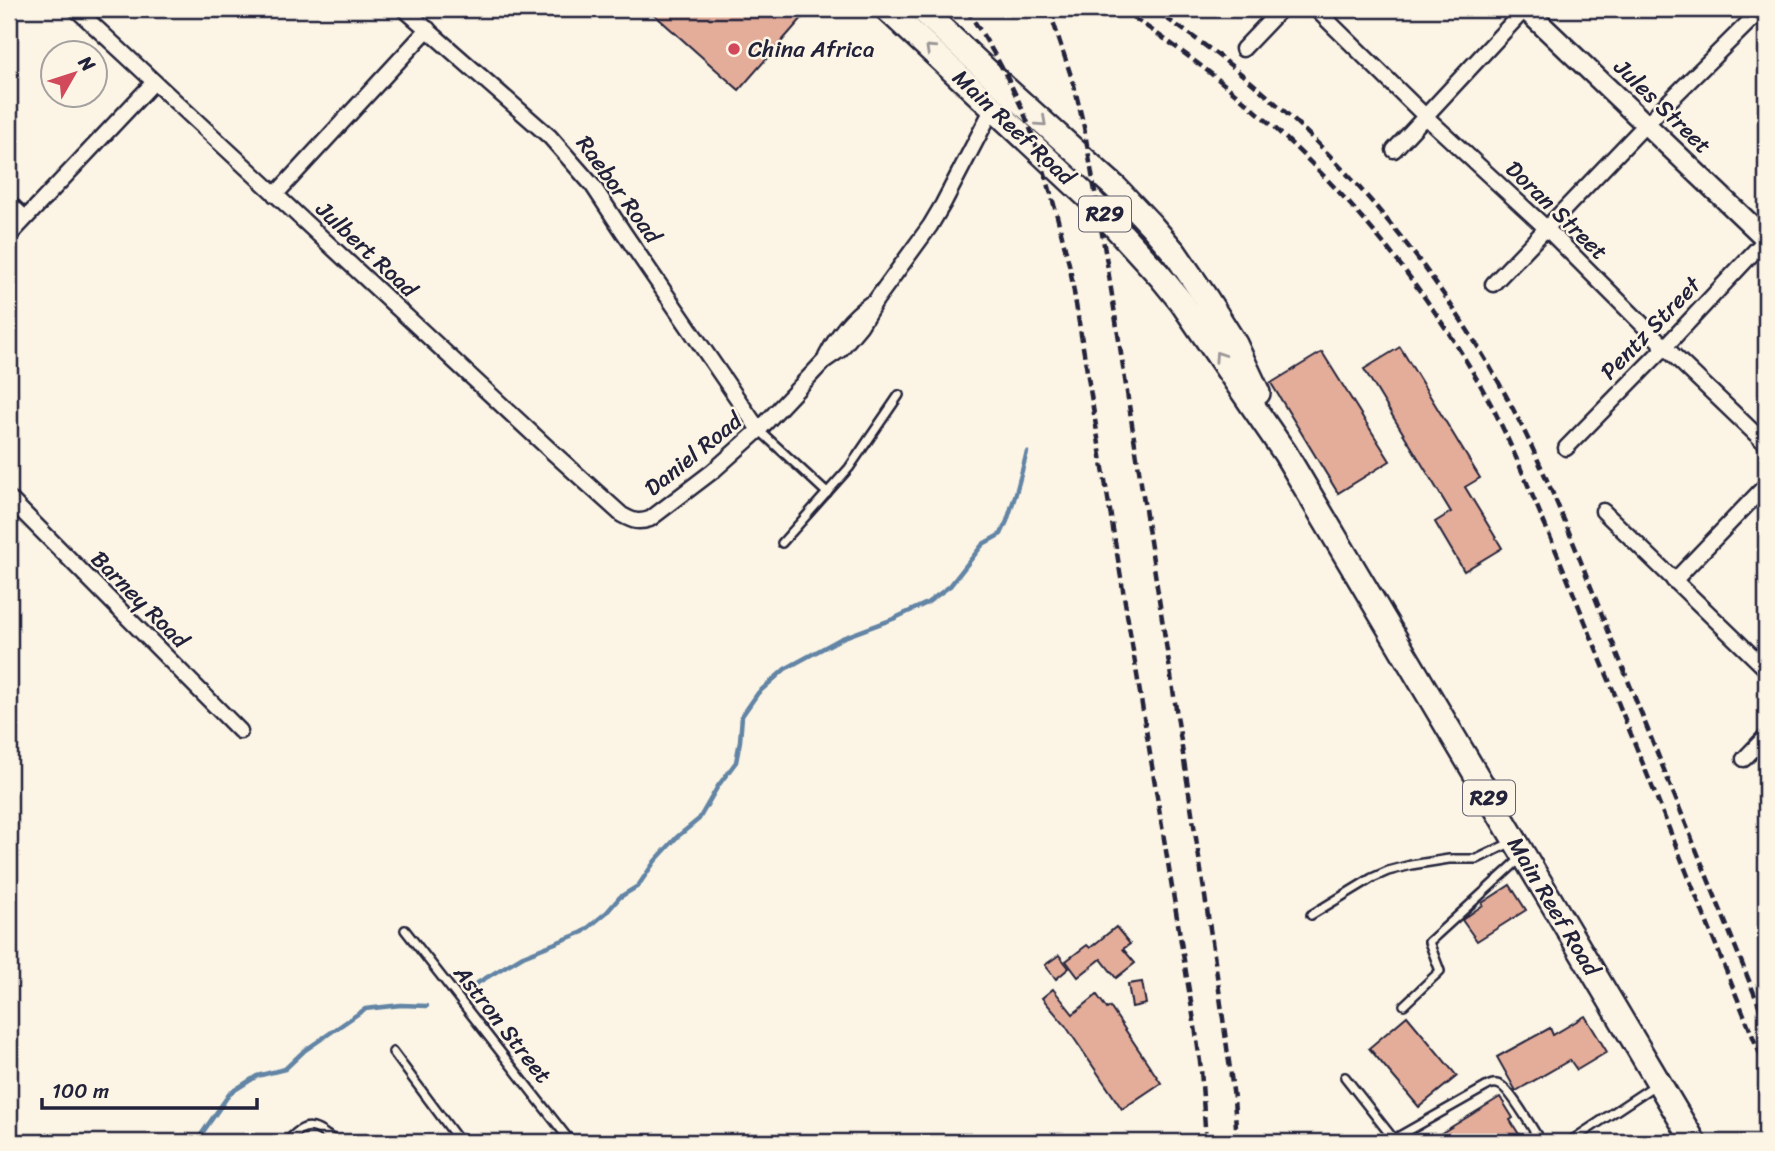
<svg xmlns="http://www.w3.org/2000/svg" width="1775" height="1151" viewBox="0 0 1775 1151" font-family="Sriracha,sans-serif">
<rect width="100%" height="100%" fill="#fcf5e5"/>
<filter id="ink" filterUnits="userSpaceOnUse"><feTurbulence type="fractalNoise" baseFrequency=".0143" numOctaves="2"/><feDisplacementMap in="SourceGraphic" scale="14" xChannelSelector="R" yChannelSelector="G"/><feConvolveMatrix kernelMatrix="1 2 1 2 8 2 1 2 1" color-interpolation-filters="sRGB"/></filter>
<g filter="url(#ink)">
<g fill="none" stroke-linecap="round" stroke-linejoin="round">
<!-- stream -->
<g stroke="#6284a5" stroke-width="4.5">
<polyline points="474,985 523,956 583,932 607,912 620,897 638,886 655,861 677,837 699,819 718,786 736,762 740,741 742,716 758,693 785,669 842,638 893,619 927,603 950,586 983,544 1001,534 1007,521 1016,493 1027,452"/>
<polyline points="196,1142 230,1093 257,1076 285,1069 304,1051 365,1009 401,1005 427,1006"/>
</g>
</g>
<!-- building -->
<g fill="#e4ad9a" stroke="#22223b" stroke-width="2">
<polygon points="648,9 810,9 739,90"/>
<polygon points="1400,347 1480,478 1465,487 1502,548 1464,571 1435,522 1451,512 1364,369"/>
<polygon points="1322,352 1390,461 1338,493 1271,383"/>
<polygon points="1510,885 1526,910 1477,941 1462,920 1483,905 1482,903"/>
<polygon points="1116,927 1130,944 1123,949 1135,963 1116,978 1101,959 1078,977 1066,961 1087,945 1090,948"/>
<polygon points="1059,955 1069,968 1056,979 1045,965"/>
<polygon points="1142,982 1146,1004 1132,1007 1128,984"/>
<polygon points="1053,989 1073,1014 1097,995 1107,1009 1110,1007 1161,1083 1122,1109 1065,1025 1042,998"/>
<polygon points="1407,1016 1457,1076 1419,1107 1369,1048"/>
<polygon points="1585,1016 1607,1052 1577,1070 1570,1060 1516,1091 1497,1057 1550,1028 1553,1035"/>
<polygon points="1500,1097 1513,1118 1510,1120 1524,1142 1427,1142"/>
</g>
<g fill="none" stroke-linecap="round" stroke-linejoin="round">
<!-- service casing -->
<g stroke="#22223b" stroke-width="12">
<g id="service">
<polyline points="759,430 827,493"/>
<polyline points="782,543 849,468 899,395"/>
<polyline points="1311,915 1372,878 1388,871 1411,865 1449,859 1477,859 1512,842"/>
<polyline points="405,930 571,1142"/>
<polyline points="1404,1005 1440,971 1429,942 1521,858"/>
<polyline points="393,1052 460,1142"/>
<polyline points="1345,1077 1396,1142"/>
<path d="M1394 1139 1484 1088C1489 1085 1494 1082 1500 1085 1510 1089 1534 1131 1541 1142"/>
<path d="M287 1142C306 1119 315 1126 336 1142"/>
<polyline points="1569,1142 1655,1085"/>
</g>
</g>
<!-- minor casing -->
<g stroke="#22223b" stroke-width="19">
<g id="minor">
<path d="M76 9 549 449 622 515C633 521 638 523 650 519L713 471 759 430 824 361 840 350 860 326 876 300 930 226 943 204 995 104"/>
<polyline points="404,9 550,137 593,186 624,233 759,430"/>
<polyline points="1316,9 1426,117 1546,228 1665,347 1766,444"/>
<polyline points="1243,49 1281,9"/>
<polyline points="1394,150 1525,9"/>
<polyline points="275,195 428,29"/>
<polyline points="9,203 25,218"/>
<polyline points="9,236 154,82"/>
<polyline points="1493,284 1646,124 1762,9"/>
<path d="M826 357C837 335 850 318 870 304"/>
<polyline points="1566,448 1665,347 1766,239"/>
<polyline points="9,498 240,731"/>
<polyline points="1603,511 1766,669"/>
<polyline points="1674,581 1766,485"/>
<polyline points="1744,759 1766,736"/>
</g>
</g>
<!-- secondary casing -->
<g stroke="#22223b" stroke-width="24">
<polyline id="secondary" points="1525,9 1766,239"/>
</g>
<!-- primary casing -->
<g stroke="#22223b" stroke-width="28">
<g id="primary">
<polyline points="887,9 1088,197 1160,276 1182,303 1285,453 1694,1142"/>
<polyline points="921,9 1004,87 1116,188 1150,224 1175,253 1206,298 1235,344 1258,393"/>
</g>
</g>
<!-- service -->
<use href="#service" stroke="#fcf5e5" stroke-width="7"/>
<!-- minor -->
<use href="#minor" stroke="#fcf5e5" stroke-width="14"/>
<!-- secondary -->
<use href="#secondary" stroke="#fcf5e5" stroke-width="19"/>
<!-- primary -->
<use href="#primary" stroke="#fcf5e5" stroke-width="23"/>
<!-- rail -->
<g stroke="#22223b" stroke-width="4.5" stroke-dasharray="10 5" stroke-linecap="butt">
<path d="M966 9C990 44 1012 83 1028 123 1046 170 1058 219 1070 268L1196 1033 1201 1069 1206 1142"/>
<polyline points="1049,9 1074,85 1084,127 1107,263 1215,961 1234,1098 1237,1142"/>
<path d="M1120 9C1275 108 1407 246 1494 410 1508 438 1520 467 1533 497 1560 559 1585 622 1611 685 1663 813 1714 941 1766 1069"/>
<path d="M1152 9C1300 103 1430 251 1511 405 1556 491 1589 584 1625 673 1672 790 1719 906 1766 1023"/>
</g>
</g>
<!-- one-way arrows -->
<defs><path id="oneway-chevron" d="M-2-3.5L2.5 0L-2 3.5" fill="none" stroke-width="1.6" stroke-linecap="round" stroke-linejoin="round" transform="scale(1.75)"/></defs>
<g stroke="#9a9698">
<use href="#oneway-chevron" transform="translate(930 49) rotate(-137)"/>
<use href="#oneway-chevron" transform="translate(1042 122) rotate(42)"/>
<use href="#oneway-chevron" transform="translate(1219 356) rotate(-124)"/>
</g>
</g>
<!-- markers -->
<circle fill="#d1495b" stroke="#fcf5e5" stroke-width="2.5" cx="734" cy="49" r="7"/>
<g text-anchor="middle" stroke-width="5" stroke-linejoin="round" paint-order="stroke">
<!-- shield labels -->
<g fill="#fcf5e5" stroke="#63616e" stroke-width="2">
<rect x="1079" y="196.5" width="52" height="35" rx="5"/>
<rect x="1463" y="780.5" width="52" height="35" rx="5"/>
</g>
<g font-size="21" font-weight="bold" fill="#22223b">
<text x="1105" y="221">R29</text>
<text x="1489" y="805">R29</text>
</g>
<!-- poi labels -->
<g font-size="23" fill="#22223b" stroke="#fcf5e5" text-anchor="start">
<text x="748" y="57">China Africa</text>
</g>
<!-- street labels -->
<g font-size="23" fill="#22223b" stroke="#fcf5e5">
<text transform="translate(1663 106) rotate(44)" y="8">Jules Street</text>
<text transform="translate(1014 127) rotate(43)" y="8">Main Reef Road</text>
<text transform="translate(619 189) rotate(54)" y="8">Raebor Road</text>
<text transform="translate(1557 210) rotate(44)" y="8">Doran Street</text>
<text transform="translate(367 249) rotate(43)" y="8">Julbert Road</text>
<text transform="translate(1650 328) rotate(-46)" y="8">Pentz Street</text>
<text transform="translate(693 454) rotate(-39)" y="8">Daniel Road</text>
<text transform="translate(140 599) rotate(45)" y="8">Barney Road</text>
<text transform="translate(1554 906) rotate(59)" y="8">Main Reef Road</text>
<text transform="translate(503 1024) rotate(52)" y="8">Astron Street</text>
</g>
</g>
<!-- margin -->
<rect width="1775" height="1151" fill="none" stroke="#fcf5e5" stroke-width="35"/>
<rect x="18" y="18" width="1740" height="1116" fill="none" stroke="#22223b" stroke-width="2.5" filter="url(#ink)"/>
<!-- north arrow -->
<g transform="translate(74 74) rotate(51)"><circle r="33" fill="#fcf5e5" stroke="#a5a1a1" stroke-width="2"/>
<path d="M0-5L12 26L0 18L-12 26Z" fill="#d1495b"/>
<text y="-10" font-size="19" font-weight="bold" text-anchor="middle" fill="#22223b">N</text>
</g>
<!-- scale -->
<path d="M42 1098v10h215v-10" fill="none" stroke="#22223b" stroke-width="3.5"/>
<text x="52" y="1098" font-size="21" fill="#22223b" stroke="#fcf5e5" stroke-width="5" paint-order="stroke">100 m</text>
</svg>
